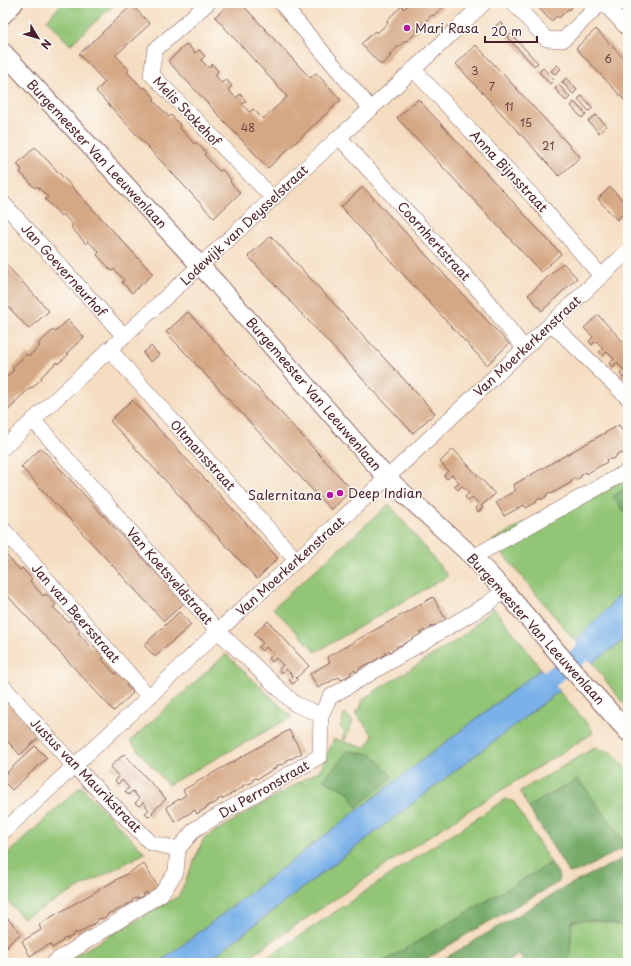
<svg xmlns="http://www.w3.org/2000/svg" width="631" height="966" viewBox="0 0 631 966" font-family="'Playpen Sans',sans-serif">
<rect width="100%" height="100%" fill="#fdfcf7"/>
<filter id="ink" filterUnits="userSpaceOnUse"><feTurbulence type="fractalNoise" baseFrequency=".025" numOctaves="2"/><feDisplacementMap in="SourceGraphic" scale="8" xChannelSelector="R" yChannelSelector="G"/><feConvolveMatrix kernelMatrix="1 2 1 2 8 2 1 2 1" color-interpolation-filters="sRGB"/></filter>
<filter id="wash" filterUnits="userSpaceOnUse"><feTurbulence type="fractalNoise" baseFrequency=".012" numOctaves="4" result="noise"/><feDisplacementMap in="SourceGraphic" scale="16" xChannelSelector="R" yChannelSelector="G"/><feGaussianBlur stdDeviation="0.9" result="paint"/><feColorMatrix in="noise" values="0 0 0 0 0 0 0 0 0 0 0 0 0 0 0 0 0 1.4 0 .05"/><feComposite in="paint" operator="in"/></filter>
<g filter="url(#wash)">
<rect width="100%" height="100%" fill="#f5ddc1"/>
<!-- green -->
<g fill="#92c576" stroke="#6e7250">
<polygon points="62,3 116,3 70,45 47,20"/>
<polygon points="628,465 628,585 608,608 575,641 492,541"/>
<polygon points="389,504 448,576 316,652 273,608"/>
<polygon points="493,607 511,629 541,669 159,963 62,963 179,896 204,838 320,770 334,739 366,748 373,735 355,713 356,710 358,713 364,698 462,637"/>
<polygon points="628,637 628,707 624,704 592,663"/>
<polygon points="226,654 292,717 168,785 130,741"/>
<polygon points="559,691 591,728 593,733 463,814 341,895 240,963 205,963"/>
<polygon points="345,713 353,721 345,740 342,739 345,732 340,727"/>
<polygon points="594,748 611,752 628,771 628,845 625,847 622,838 578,779 528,807 520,791"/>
<polygon points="81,786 145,853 23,918 3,896 3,858"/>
<polygon points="505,799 514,802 551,863 381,963 312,963 307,959 306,963 259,963 439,842 464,827"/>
<polygon points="595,920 628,927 628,926 628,963 569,963 572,921"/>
</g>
<!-- forest -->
<g fill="#75aa67" stroke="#606449">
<polygon points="628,487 628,517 613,496"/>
<polygon points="348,751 372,754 393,777 357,807 348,792 323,780"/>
<polygon points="578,779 622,838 625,847 582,870 569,873 528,807"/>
<polygon points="628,856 628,927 595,920 572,921 569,963 523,963 520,954 505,963 437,963 567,886"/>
<polygon points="551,863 558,873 559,882 469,933 421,963 381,963"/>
</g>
<!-- water -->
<g fill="#79b1e8" stroke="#62688a">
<polygon points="628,585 628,637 592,663 575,641 608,608"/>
<polygon points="541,669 559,691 205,963 159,963"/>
</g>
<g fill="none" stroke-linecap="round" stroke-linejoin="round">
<!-- canal -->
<polyline stroke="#79b1e8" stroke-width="18" points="531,694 585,651 628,610"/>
</g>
<g id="blocks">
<!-- building -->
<g fill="#d5a885">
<polygon points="230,3 241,3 310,78 316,73 341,100 268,168 168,61 187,44 195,53 199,50 205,56 201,60 209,68 212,64 218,71 215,75 222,83 226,79 232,86 228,89 236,98 240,94 246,101 242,104 249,112 253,109 263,119 285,99 287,96 284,93 215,17"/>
<polygon points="410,3 445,3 442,6 443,7 433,16 432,15 416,30 417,32 407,41 406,40 389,55 391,56 381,65 361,44 375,31 377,33 388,23 387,21 387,20 402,6 404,9"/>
<polygon points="534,3 575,3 572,6 571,9 567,10 559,18 557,16 551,21"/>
<polygon points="132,5 150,24 116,55 129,70 127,72 137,82 143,89 145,87 155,98 153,100 169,117 171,115 180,125 179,127 191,140 194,144 196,142 206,153 204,154 216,168 220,171 222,170 227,175 231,180 230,182 240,193 214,218 96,91 105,82 79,54"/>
<polygon points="500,22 504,26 498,32 494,28"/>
<polygon points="596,29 628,63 628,104 576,48"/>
<polygon points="511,34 538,63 534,66 507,37"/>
<polygon points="476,45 580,157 559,176 456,64"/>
<polygon points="557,65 561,69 555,74 551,71"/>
<polygon points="543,68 554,80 550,84 539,72"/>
<polygon points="566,78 577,90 573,94 562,82"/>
<polygon points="559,85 570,97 566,101 555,89"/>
<polygon points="582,96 593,108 589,111 578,99"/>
<polygon points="418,99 561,254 541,272 397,118"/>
<polygon points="574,102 586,114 582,118 571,106"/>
<polygon points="596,115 607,126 599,133 588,121"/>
<polygon points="35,147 153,274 132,293 122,282 124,280 114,269 112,271 97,255 99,252 88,241 86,244 71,227 73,225 63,214 61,216 45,199 48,197 37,186 35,188 20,172 22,170 17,164"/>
<polygon points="363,187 509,344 487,365 341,207"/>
<polygon points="610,187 628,206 628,210 617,220 598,199"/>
<polygon points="271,236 435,413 413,433 248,256"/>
<polygon points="3,261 49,311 29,329 3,301"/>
<polygon points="563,263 577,278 542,311 528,295"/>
<polygon points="188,312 352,490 331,510 166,332"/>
<polygon points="598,315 628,347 628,371 626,372 628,374 623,378 620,374 624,370 617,363 613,367 609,363 614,359 607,352 603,356 599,352 603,348 596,341 592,345 589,341 593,337 584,328"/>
<polygon points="68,320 84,337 67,353 69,354 58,364 57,362 41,377 42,378 32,388 31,387 15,402 16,403 6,412 3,409 3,380 14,370 12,368 13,367 27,354 29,356 40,346 38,344 53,330 55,332"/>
<polygon points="151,346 159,355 151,362 143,353"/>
<polygon points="132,400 278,558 257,579 110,421"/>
<polygon points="619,425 628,441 628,450 621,454 620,453 616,455 617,456 611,460 610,458 606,460 607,462 586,474 585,472 581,475 582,476 576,480 575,478 571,481 572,482 551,494 550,492 546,495 547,496 541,500 540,498 536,501 537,502 526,508 524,505 504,516 496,502 516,490 513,485"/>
<polygon points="41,448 184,603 164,621 21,467"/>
<polygon points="453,449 495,494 481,506 483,508 478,512 475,508 479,504 472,497 468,501 465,497 469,493 462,486 458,490 454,486 459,482 452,475 447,479 444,475 448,471 440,462"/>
<polygon points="3,548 8,553 6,555 20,570 22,568 32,579 30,581 43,596 46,594 56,605 53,607 68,622 70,620 80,631 78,633 92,648 94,646 104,657 102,659 115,674 118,672 128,683 126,685 133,693 114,711 3,591"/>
<polygon points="433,597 446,620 435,626 435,625 430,627 431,628 425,632 424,630 420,633 421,634 411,640 400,646 400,645 396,647 397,648 390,652 389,650 385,653 386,654 366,666 365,665 361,667 361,668 356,672 355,670 350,673 351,674 341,680 339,677 318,688 310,674 330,662 327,657"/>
<polygon points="179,612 191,625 155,657 144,645"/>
<polygon points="268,621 309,666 296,678 297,680 293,684 289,680 293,676 286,669 282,673 279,669 283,665 276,658 272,662 269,658 273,654 266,647 262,651 258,647 263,643 254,634"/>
<polygon points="3,696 40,736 20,755 3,736"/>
<polygon points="289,730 302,753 291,759 291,758 287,760 287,762 282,765 281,764 277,766 277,767 257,779 256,778 252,780 253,782 246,785 246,784 242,786 243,787 222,799 221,798 217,800 218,801 212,805 211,804 207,806 208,807 197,814 195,810 175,822 166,807 186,795 183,790"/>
<polygon points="35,746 47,758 12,790 3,781 3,776"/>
<polygon points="124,754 166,799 152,812 153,813 149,817 145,813 149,810 143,802 139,806 135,803 139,799 133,791 128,795 125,791 129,788 122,780 118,784 115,781 119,777 110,767"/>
<polygon points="144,864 158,887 147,894 146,892 142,894 143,896 136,899 136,898 132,900 132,902 112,913 111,912 107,915 108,916 102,919 101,918 97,920 97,922 77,934 76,932 72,935 73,936 66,939 66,938 62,940 63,941 52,948 50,944 30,956 22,941 41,930 39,924"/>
<polygon points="3,914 21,933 7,946 8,947 4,951 3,950 3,945 5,944 3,942"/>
</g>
</g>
</g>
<g filter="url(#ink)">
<use href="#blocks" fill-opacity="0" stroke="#866260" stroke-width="1"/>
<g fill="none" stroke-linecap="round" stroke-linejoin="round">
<!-- minor casing -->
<g stroke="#866260" stroke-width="16">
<g id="minor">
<polyline points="208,3 155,50 151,74 273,198"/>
<polyline points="281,3 371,109"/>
<polyline points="514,3 546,39 563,40 601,3"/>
<polyline points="604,3 628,29"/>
<polyline points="413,69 538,202 601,276"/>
<polyline points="339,137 481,293 524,348"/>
<polyline points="4,204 124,336"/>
<polyline points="551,323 628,398"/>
<polyline points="109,349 296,560"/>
<polyline points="33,420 218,631 295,704 321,715"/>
<path d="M3 448 339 137C389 94 436 48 484 3"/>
<polyline points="3,529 149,697"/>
<polyline points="473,557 628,471"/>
<polyline points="3,686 74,766 151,843 178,849"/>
<polyline points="3,832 149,697 218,631 387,478 628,251"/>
<polyline points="54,963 57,960 161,894 176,872 178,849 195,829 320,756 321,715 330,697 489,603 504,590"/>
</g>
</g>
<!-- tertiary casing -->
<g stroke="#866260" stroke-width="20">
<g id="tertiary">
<polyline points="3,15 14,3"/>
<polyline points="3,52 218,285 387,478 473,557 504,590 577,675 628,732"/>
</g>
</g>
<!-- minor -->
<use href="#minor" stroke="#fff" stroke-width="15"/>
<!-- tertiary -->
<use href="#tertiary" stroke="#fff" stroke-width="18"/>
</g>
</g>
<!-- markers -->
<g fill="#b5179e" stroke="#fdfcf7" stroke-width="1.5">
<circle cx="407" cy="28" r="4"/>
<circle cx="340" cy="493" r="4"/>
<circle cx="330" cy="495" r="4"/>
</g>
<g text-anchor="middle" stroke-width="3" stroke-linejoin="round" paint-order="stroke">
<!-- number labels -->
<g font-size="11" fill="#6d4142">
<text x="608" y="63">6</text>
<text x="475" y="75">3</text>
<text x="492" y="91">7</text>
<text x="509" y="111">11</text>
<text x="526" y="127">15</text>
<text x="248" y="132">48</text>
<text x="548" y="150">21</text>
</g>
<!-- poi labels -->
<g font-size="13" fill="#4a1f2b" stroke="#fdfcf7" text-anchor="start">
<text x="415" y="33">Mari Rasa</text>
<text x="348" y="498">Deep Indian</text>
<text x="322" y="500" text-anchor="end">Salernitana</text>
</g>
<!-- street labels -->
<g font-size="13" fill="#4a1f2b" stroke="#fdfcf7">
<text transform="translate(187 111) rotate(46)" y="5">Melis Stokehof</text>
<text transform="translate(97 154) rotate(47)" y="5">Burgemeester Van Leeuwenlaan</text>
<text transform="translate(509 171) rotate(47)" y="5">Anna Bijnsstraat</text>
<text transform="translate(244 225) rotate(-43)" y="5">Lodewijk van Deysselstraat</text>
<text transform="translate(434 241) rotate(48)" y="5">Coornhertstraat</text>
<text transform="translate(64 270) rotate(48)" y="5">Jan Goeverneurhof</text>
<text transform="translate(527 346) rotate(-43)" y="5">Van Moerkerkenstraat</text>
<text transform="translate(314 394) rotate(49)" y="5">Burgemeester Van Leeuwenlaan</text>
<text transform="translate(203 455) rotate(48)" y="5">Oltmansstraat</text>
<text transform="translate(290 566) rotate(-42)" y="5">Van Moerkerkenstraat</text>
<text transform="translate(170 576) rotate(49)" y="5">Van Koetsveldstraat</text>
<text transform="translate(76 613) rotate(49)" y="5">Jan van Beersstraat</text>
<text transform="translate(536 629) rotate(48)" y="5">Burgemeester Van Leeuwenlaan</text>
<text transform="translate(86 775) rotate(46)" y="5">Justus van Maurikstraat</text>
<text transform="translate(264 789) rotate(-30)" y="5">Du Perronstraat</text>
</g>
</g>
<!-- margin -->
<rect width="631" height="966" fill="none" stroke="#fdfcf7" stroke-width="16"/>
<!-- north arrow -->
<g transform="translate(38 38) rotate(128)" stroke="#fdfcf7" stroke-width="3" paint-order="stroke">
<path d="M0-3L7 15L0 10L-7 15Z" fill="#4a1f2b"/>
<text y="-6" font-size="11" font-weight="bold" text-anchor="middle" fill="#4a1f2b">N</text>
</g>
<!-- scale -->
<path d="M485 36v6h52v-6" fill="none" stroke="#4a1f2b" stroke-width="2"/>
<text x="491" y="36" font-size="12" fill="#4a1f2b" stroke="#fdfcf7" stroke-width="3" paint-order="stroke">20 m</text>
</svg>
